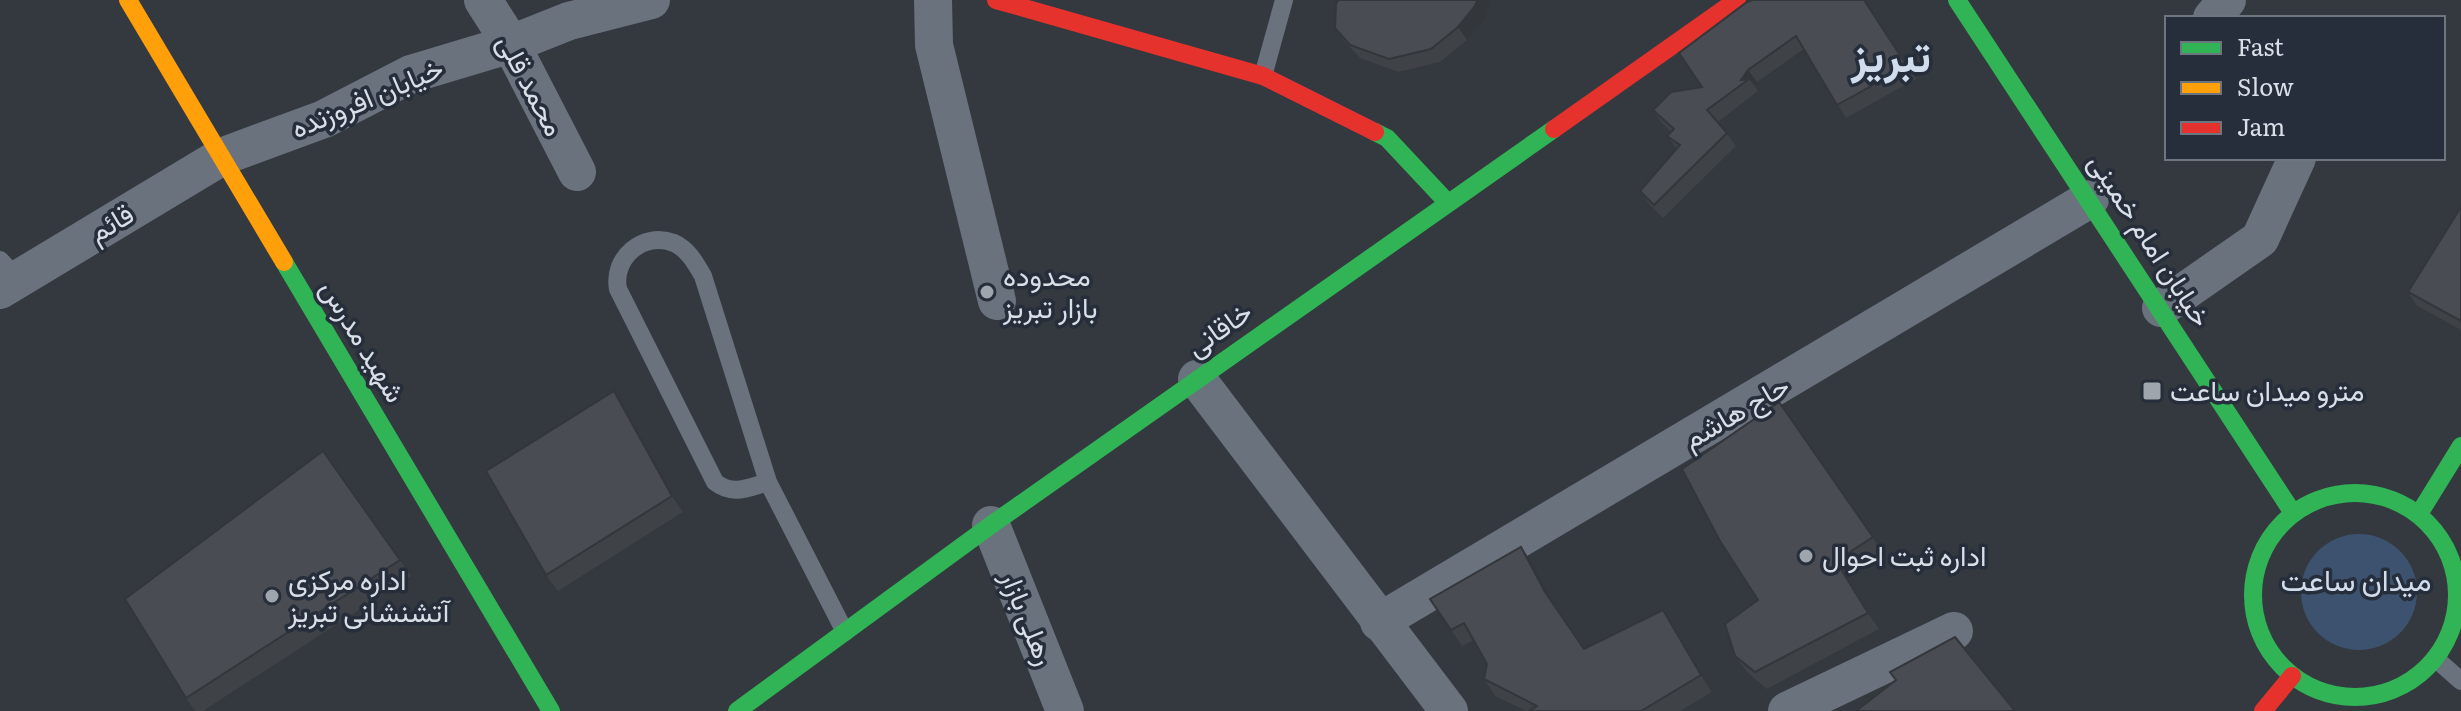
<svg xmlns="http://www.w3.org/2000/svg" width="2461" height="711" viewBox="0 0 2461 711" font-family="Literata,Vazirmatn,serif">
<rect width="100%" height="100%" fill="#34393f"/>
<!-- green -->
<circle fill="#3d526f" cx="2359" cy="592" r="58"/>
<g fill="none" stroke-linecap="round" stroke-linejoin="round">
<!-- lane -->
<g stroke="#6a727e" stroke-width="18">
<polyline points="1263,76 1284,0"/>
<polyline points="0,260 18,279"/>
<path d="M768 482C747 488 733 496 715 482L618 289C612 258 643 231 674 243 688 249 696 264 703 276L768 482 845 632"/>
<polyline points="2436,659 2461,681"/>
</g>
<!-- street -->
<g stroke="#6a727e" stroke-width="38">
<polyline points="483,0 511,44 577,172"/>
<polyline points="933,0 934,45 997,301"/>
<polyline points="2212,18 2227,0"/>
<polyline points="0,290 221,157 324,119 411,74 511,44 569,21 651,0"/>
<polyline points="2161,308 2260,239 2297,158"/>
<polyline points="1197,379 1449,711"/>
<polyline points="991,525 1065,711"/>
<polyline points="1379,622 2090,199"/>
<polyline points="1787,711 1954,631"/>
</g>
<!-- fast -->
<g stroke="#30b455" stroke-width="18">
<polyline points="1957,0 2293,513"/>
<polyline points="1375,132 1387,138 1447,202"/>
<polyline points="284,262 551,711"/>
<circle cx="2355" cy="595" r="102"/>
<polyline points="2419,514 2461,446"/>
<polyline points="737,711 991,525 1554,129"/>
</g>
<!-- slow -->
<polyline stroke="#ff9f0a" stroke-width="18" points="128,0 284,262"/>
<!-- jam -->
<g stroke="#e5322d" stroke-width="18">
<polyline points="996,0 1263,76 1375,132"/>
<polyline points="1554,129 1737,0"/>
<polyline points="2263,711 2292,676"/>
</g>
</g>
<!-- wall -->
<g fill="#3f4247">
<polygon points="1865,0 1916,79 1846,118 1804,49 1757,82 1755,86 1758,91 1718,122 1736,146 1663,218 1649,204 1640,191 1677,149 1667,136 1671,132 1661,122 1653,110 1702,87 1679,53"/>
<polygon points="1484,20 1467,40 1440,62 1398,72 1360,58 1345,42 1335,28"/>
<polygon points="2461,207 2461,330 2417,306 2408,292"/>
<polygon points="614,391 625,408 683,512 558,591 546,575"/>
<polygon points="1779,402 1884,554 1847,577 1879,629 1767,689 1747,672 1735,656 1758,600"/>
<polygon points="323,451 411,576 203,711 195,711 186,698"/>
<polygon points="1521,547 1532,563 1556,608 1584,649 1674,627 1712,692 1680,711 1526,711 1495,696 1484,679 1487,664 1474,640 1462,646 1430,599"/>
</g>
<!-- shaded-wall -->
<g fill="#33363a">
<polygon points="1477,0 1490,0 1484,20 1467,40 1458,27"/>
<polygon points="1748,70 1757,82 1755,86 1749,79 1741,80"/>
<polygon points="614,391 625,408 683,512 672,496"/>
<polygon points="1521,547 1532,563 1556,608 1545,592"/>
<polygon points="1836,561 1847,577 1879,629 1868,613"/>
<polygon points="1663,610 1674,627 1712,692 1701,675"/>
</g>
<!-- building -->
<g fill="#494d53" stroke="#33363a" stroke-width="2">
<polygon points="1338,0 1477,0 1475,6 1458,27 1431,49 1389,59 1350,45 1335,28 1336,4"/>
<polygon points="1753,0 1864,0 1907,66 1837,105 1796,36 1748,70 1741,80 1749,79 1707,110 1727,133 1654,205 1640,191 1680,145 1667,136 1674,129 1653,110 1671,92 1702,87 1679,53 1747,2"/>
<polygon points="2461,207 2461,321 2408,292"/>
<polygon points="614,391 672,496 546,575 486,471"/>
<polygon points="1779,402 1873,537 1836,561 1868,613 1755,672 1735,656 1725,624 1758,600 1720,541 1682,469"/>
<polygon points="323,451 400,560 186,698 125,599"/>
<polygon points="1521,547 1545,592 1584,649 1663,610 1701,675 1641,711 1529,711 1537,706 1484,679 1487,664 1464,623 1451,630 1430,599"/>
<polygon points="1955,637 2015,711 1856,711 1896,680 1890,672"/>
</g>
<!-- markers -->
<g fill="#9fa5ac" stroke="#252e3a" stroke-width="3">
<circle cx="987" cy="292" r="8"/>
<rect x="2142" y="381" width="20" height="20" rx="4"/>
<circle cx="1806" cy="556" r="8"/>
<circle cx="272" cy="596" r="8"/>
</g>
<g text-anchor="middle" stroke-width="7" stroke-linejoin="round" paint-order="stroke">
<!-- street labels -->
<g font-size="28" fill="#d9dfe7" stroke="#252e3a">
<text transform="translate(531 85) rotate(62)" y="10">محمد قلی</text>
<text transform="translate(367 98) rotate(-23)" y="10">خیابان افروزنده</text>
<text transform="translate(111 223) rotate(-31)" y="10">قائم</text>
<text transform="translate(2150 240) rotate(57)" y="10">خیابان امام خمینی</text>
<text transform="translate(1219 329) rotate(-35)" y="10">خاقانی</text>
<text transform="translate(363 341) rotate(59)" y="10">شهید مدرس</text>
<text transform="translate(1736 412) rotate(-30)" y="10">حاج هاشم</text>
<text transform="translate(1028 618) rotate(68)" y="10">رهلی بازار</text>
</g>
<!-- poi labels -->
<g font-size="28" fill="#d9dfe7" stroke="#252e3a" text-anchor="start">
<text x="1003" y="286">محدوده<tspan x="1003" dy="32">بازار تبریز</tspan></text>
<text x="2170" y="401">مترو میدان ساعت</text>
<text x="1822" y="566">اداره ثبت احوال</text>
<text x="288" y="590">اداره مرکزی<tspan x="288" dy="32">آتشنشانی تبریز</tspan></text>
</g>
<!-- neighbourhood labels -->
<g font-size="30" fill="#d1dded" stroke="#252e3a">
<text x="2356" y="591">میدان ساعت</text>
</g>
<!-- town labels -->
<g font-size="44" font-weight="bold" fill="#d1dded" stroke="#252e3a">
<text x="1891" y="72">تبریز</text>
</g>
</g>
<!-- legend -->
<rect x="2165" y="16" width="280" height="144" fill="#252e3a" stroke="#6d757f" stroke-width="2"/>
<rect x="2181" y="42" width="40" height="12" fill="#30b455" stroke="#6d757f" stroke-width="2"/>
<text x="2237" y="56" font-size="24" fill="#d9dfe7">Fast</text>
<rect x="2181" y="82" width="40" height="12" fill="#ff9f0a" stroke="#6d757f" stroke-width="2"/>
<text x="2237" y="96" font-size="24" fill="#d9dfe7">Slow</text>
<rect x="2181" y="122" width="40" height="12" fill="#e5322d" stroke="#6d757f" stroke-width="2"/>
<text x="2237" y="136" font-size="24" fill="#d9dfe7">Jam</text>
</svg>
